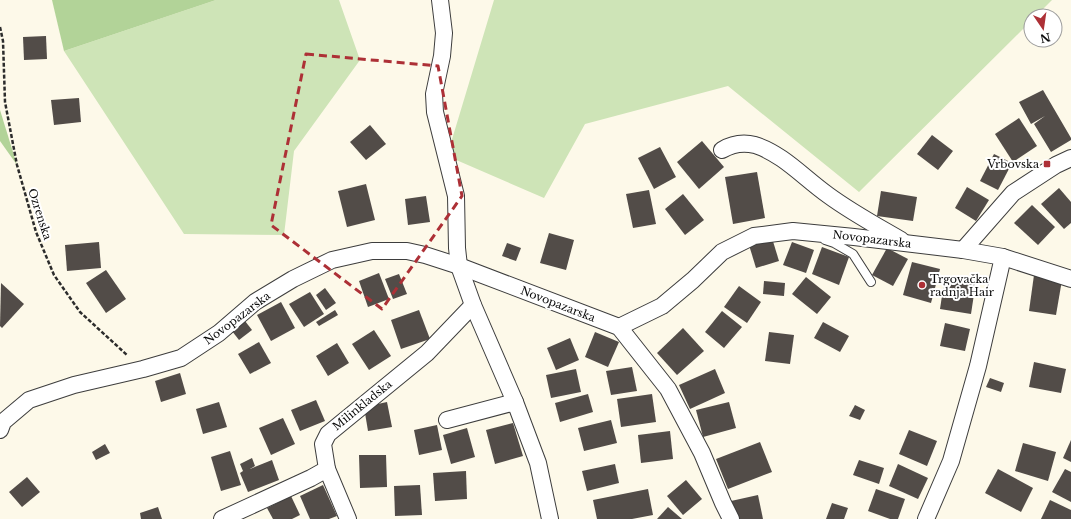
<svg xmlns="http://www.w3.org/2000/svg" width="1071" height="519" viewBox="0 0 1071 519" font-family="'Libre Baskerville',serif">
<rect width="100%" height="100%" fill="#fdf9e9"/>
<!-- green -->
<g fill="#cee4b7">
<polygon points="216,0 339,0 360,60 294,151 284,235 184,234 64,51"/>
<polygon points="494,0 1052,0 1036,16 1031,16 1031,21 859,192 728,86 585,124 544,198 447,156"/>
</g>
<!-- forest -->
<g fill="#b2d398">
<polygon points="52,0 216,0 64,51"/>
<polygon points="0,110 17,165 0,141"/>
</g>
<!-- building -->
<g fill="#524c48">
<polygon points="46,36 47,59 24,60 23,37"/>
<polygon points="1043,90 1071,138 1071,140 1051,152 1034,124 1045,116 1031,124 1019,102"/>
<polygon points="79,98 81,122 54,125 51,100"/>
<polygon points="1019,118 1037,146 1013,162 995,134"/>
<polygon points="370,125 386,144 366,160 350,142"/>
<polygon points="932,135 953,151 938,170 917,154"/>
<polygon points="702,141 724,167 699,189 677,162"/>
<polygon points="660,147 676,177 654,189 638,158"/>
<polygon points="994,154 1012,163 998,190 980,181"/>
<polygon points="757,172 765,218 733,224 725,177"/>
<polygon points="366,184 375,220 347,227 338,191"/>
<polygon points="967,187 989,200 976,221 955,208"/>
<polygon points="1059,188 1071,202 1071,223 1064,229 1041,204"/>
<polygon points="649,190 656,224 633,228 626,194"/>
<polygon points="881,191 917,197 913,221 877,216"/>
<polygon points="683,194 704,220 685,235 665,209"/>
<polygon points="426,196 430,222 408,225 405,199"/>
<polygon points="1032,205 1055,227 1038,245 1014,223"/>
<polygon points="549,233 574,240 566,270 540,263"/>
<polygon points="772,238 779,261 756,268 749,245"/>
<polygon points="99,242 101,268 67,271 65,245"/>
<polygon points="792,242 814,250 806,273 783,265"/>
<polygon points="507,243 521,248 516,261 502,256"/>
<polygon points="822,247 849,257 839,285 812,274"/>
<polygon points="887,248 908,259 893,286 872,275"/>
<polygon points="912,262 940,269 931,303 903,295"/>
<polygon points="106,270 126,299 106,313 86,283"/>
<polygon points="379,273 389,299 368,307 359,281"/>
<polygon points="399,274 407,294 393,299 385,279"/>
<polygon points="1034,275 1062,280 1056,315 1029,311"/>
<polygon points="945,276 976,281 971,314 940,309"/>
<polygon points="806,277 831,297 817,314 792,294"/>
<polygon points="764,281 785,283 784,296 763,294"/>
<polygon points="1,283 24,304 2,328 0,326"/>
<polygon points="739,286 761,302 747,323 724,307"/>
<polygon points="325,288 336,303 326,310 316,295"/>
<polygon points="310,292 324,314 304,327 289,304"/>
<polygon points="281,302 295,328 271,341 257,315"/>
<polygon points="335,310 338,315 319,326 316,322"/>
<polygon points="419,310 430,339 401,349 391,320"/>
<polygon points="722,311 742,327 724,348 705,332"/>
<polygon points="245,321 252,330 239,340 232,331"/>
<polygon points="823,322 849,336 840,352 814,338"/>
<polygon points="945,323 970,329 965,351 940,346"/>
<polygon points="683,328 704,351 677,375 657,353"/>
<polygon points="374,330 391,356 369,370 352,344"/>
<polygon points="595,332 619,342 608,367 585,357"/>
<polygon points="769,332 794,335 790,364 765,361"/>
<polygon points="570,338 579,360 556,370 547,348"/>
<polygon points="259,342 271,363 250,374 238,354"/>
<polygon points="337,343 349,363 328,376 316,356"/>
<polygon points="1034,362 1066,369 1061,393 1029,387"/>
<polygon points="632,367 637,391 611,395 606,371"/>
<polygon points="576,369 581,392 551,398 546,375"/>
<polygon points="715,369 725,393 690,409 679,385"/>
<polygon points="180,373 186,394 161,402 155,381"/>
<polygon points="990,378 1004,383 1001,392 986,387"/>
<polygon points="588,394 593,412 560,422 555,403"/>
<polygon points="652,394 656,422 621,427 617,399"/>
<polygon points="316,400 325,421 300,431 291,410"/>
<polygon points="219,402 227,427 203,434 196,409"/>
<polygon points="387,402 392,427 368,431 364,407"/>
<polygon points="729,402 736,428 703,437 696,410"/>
<polygon points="855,405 865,410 860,420 849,416"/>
<polygon points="283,418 295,444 271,455 259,428"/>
<polygon points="611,420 617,443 584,451 578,428"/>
<polygon points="513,423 523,456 495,464 486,430"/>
<polygon points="437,425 442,450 419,455 414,430"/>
<polygon points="467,428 475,457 451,464 443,435"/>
<polygon points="909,430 937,441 927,466 899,454"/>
<polygon points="670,431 673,459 641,463 638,435"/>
<polygon points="1071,440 1071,462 1063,458"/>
<polygon points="760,442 772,472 728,489 716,459"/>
<polygon points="1023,443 1056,452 1048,481 1015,471"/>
<polygon points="105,444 110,453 96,460 92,452"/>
<polygon points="230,451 241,485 221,491 211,457"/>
<polygon points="359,455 386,455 387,487 360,488"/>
<polygon points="252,458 255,466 250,469 272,460 279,480 248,492 240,473 243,471 240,464"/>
<polygon points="859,460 884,468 879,484 853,475"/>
<polygon points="615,464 619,483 587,491 582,471"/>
<polygon points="898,464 928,478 918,499 889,486"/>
<polygon points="998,469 1033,488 1021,512 985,493"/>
<polygon points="1065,469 1071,472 1071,502 1052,492"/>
<polygon points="466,471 467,499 435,501 433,473"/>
<polygon points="27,477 40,492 22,507 9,492"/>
<polygon points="686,480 702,499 683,515 667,496"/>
<polygon points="323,485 337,516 329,519 310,519 300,496"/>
<polygon points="420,485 422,515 395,516 394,486"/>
<polygon points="648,489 653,515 632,519 597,519 593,500"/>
<polygon points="876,489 905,499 898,519 890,519 868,511"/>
<polygon points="758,495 763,519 735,519 731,501"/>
<polygon points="291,496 300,515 292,519 273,519 267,508"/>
<polygon points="1050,500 1071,510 1071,519 1041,519"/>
<polygon points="832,503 848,508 844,519 826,519"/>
<polygon points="158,507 162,519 141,519 140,513"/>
<polygon points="668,507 682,519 657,519"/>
</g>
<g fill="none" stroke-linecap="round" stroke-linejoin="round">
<!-- service casing -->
<g stroke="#3d3d3d" stroke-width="10">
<polyline id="service" points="825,240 834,243 853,254 871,282"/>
</g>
<!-- minor casing -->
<g stroke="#3d3d3d" stroke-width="18">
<g id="minor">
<polyline points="440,0 444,33 442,56 434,94 435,112 456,196 457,248 459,266 473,305 515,402 538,463 550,519"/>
<path d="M722 150C732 144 743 142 755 145 783 154 804 178 828 195 851 212 877 226 901 240"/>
<polyline points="963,250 1013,193 1056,165 1071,158"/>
<polyline points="619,327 662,306 693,280 722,252 754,236 793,231 854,237 963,250 1003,257 1071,279"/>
<polyline points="447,420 515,402"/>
<polyline points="0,430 3,422 29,400 74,385 143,369 181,358 219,333 255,302 293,279 332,260 372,251 407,251 425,255 459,266 619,327 668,389 702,453 723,503 731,519"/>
<polyline points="327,469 348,519"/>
<polyline points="222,519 311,478 327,469 323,444 328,434 427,353 473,305"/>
<polyline points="926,519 951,461 978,366 1003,257"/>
</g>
</g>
<!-- path -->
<polyline stroke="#2c2c2c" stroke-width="2.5" stroke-dasharray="4 2" stroke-linecap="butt" points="0,27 3,41 5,102 17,165 36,232 54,275 80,312 127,355"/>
<!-- service -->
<use href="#service" stroke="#fff" stroke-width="8"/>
<!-- minor -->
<use href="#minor" stroke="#fff" stroke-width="16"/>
</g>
<!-- marked area -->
<path fill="none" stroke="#ad3036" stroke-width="3" stroke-dasharray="8 5" stroke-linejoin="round" d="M306 54 438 66 462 196 382 309 271 225Z"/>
<!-- markers -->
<g fill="#ad3036" stroke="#fff" stroke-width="1.5">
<rect x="1043" y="160" width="8" height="8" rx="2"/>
<circle cx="922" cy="285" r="4"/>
</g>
<g text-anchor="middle" stroke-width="4" stroke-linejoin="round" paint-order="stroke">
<!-- poi labels -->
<g font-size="11" fill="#0a0a0a" stroke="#fff" text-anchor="end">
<text x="1039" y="168">Vrbovska</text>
<text x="930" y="283" text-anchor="start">Trgovačka<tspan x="930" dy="13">radnja Hair</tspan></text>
</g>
<!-- street labels -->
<g font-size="11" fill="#0a0a0a" stroke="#fff">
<text transform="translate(40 214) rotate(72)" y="4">Ozrenska</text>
<text transform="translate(872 239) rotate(7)" y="4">Novopazarska</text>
<text transform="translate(558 304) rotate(21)" y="4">Novopazarska</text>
<text transform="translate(237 318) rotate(-37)" y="4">Novopazarska</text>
<text transform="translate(362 405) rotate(-39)" y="4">Milinkladska</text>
</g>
</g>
<!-- north arrow -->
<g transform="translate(1043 28) rotate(167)"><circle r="19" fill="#ffffff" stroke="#9d9d9d"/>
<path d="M0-3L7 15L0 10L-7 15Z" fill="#ad3036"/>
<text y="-6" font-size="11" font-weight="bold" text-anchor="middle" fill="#0a0a0a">N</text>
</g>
</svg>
